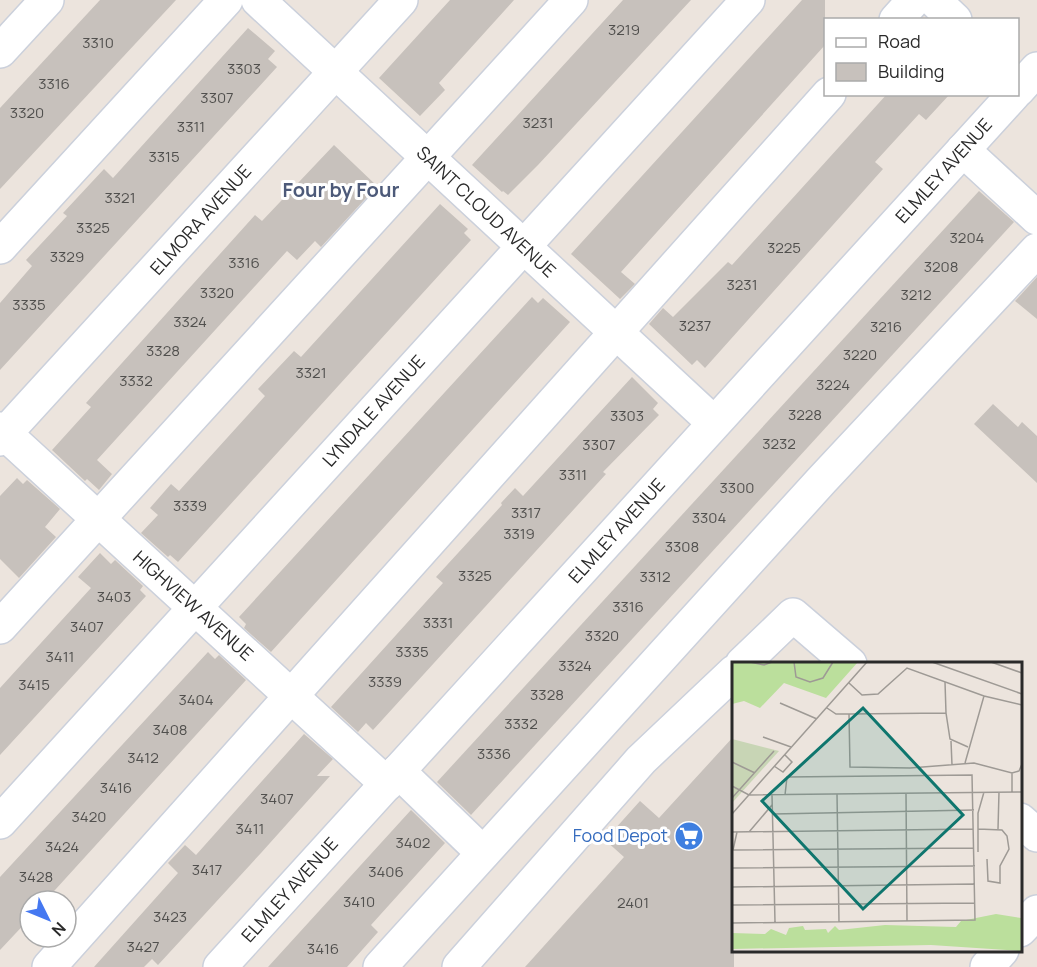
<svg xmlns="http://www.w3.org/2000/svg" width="1037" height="967" viewBox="0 0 1037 967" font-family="Manrope,sans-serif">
<rect width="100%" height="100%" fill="#ece4dd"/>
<!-- building -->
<g fill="#c7c1bc">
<polygon points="100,0 176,0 0,189 0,108"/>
<polygon points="450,0 514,0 439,83 445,90 420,116 379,78"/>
<polygon points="623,0 691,0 538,165 508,195 503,191 502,192 472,165"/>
<polygon points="802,0 825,0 825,45 621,272 635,284 620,299 571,254"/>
<polygon points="248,28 275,51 268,59 277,67 0,370 0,303 32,266 26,260 67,216 63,213 104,169 113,178"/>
<polygon points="887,94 950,94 926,120 919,114 875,162 883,169 705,368 697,360 692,365 649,324 663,308 673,317 728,262 732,265"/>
<polygon points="334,145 377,186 321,247 315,241 297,260 287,251 97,460 112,474 99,490 87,479 85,481 52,450 91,407 86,403 255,215 262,221"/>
<polygon points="979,191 1014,222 471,815 437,782"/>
<polygon points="440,204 468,229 464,233 471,240 178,562 170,555 168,557 141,533 158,515 150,508 171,484 179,491 265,396 258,389 294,351 301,357"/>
<polygon points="1037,277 1037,319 1015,301"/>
<polygon points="532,297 538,303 543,298 570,322 271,652 244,628 246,624 239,617"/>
<polygon points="632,377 658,403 653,409 659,415 603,472 606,474 373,730 366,723 358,732 331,707 443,583 436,577 502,505 501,503 515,488 523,496"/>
<polygon points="993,404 1018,427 1022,422 1037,436 1037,483 974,424"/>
<polygon points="17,478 23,484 27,480 60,509 45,527 56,537 19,578 0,559 0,496"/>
<polygon points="100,553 111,564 115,560 143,586 140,590 146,596 0,755 0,688 91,588 78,577"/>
<polygon points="208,652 215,659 219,655 246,680 45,901 30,901 30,918 0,950 0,877"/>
<polygon points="304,734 333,759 317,776 330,776 261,853 158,965 152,959 144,967 94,967 178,873 168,863 185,845 196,855"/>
<polygon points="734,736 734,967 525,967 624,857 605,840 640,801 659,818"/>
<polygon points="411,810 445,843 371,925 378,932 347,967 268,967"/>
</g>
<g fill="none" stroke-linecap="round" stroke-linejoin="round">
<!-- minor casing -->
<g stroke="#cbd0db" stroke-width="36">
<g id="minor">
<polyline points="258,0 714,423"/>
<polyline points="934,0 955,20"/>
<polyline points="896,20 914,0"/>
<polyline points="0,51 47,0"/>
<polyline points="1018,90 1037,69"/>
<polyline points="963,150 1037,218"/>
<polyline points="0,247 226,0"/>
<polyline points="0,429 387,784"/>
<polyline points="0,439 401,0"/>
<polyline points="0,627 571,0"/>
<polyline points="742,664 793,615 850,664"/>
<polyline points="398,771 483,853"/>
<polyline points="1020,820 1037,835"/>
<polyline points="0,822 748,0"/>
<polyline points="1020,930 1037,912"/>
<polyline points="49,967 829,94"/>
<polyline points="220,967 1014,94"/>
<polyline points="380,967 821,481 1037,250"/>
<polyline points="459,967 641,760 734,672"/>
<polyline points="987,967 1002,950"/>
</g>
</g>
<!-- minor -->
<use href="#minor" stroke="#fff" stroke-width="33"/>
</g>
<!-- icons -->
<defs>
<g id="supermarket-disc" transform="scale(1.5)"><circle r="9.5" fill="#3f7fe0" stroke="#fff"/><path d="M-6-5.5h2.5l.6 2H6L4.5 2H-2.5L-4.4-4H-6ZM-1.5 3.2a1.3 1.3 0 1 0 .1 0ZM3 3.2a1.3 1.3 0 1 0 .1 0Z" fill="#fff"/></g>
</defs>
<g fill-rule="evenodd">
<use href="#supermarket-disc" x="689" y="836"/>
</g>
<g text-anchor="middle" stroke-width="6" stroke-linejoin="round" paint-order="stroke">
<!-- number labels -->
<g font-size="15" fill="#51504e">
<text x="624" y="35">3219</text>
<text x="98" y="48">3310</text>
<text x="244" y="74">3303</text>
<text x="54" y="89">3316</text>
<text x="217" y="103">3307</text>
<text x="27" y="118">3320</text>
<text x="538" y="128">3231</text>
<text x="191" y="132">3311</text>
<text x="164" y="162">3315</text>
<text x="120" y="203">3321</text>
<text x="93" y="233">3325</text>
<text x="967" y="243">3204</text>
<text x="784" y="253">3225</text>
<text x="67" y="262">3329</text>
<text x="244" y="268">3316</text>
<text x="941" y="272">3208</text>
<text x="742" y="290">3231</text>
<text x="217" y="298">3320</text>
<text x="916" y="300">3212</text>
<text x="29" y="310">3335</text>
<text x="190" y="327">3324</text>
<text x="695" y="331">3237</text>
<text x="886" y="332">3216</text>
<text x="163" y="356">3328</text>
<text x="860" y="360">3220</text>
<text x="311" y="378">3321</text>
<text x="136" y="386">3332</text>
<text x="833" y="390">3224</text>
<text x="805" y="420">3228</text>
<text x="627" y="421">3303</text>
<text x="779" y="449">3232</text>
<text x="599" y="450">3307</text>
<text x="573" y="480">3311</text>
<text x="737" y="493">3300</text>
<text x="190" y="511">3339</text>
<text x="526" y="518">3317</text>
<text x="709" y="523">3304</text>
<text x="519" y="539">3319</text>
<text x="682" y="552">3308</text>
<text x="475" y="581">3325</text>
<text x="655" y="582">3312</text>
<text x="114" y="602">3403</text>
<text x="628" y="612">3316</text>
<text x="438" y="628">3331</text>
<text x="87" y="632">3407</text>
<text x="602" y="641">3320</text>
<text x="412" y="657">3335</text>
<text x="60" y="662">3411</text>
<text x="575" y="671">3324</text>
<text x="385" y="687">3339</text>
<text x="34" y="690">3415</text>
<text x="547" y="700">3328</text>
<text x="196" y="705">3404</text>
<text x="521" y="729">3332</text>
<text x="170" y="735">3408</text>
<text x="494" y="759">3336</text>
<text x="143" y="763">3412</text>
<text x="116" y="793">3416</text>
<text x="277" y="804">3407</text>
<text x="89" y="822">3420</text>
<text x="250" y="834">3411</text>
<text x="413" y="848">3402</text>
<text x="62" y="852">3424</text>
<text x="207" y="875">3417</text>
<text x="386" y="877">3406</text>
<text x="36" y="882">3428</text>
<text x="359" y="907">3410</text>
<text x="633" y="908">2401</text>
<text x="170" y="922">3423</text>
<text x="143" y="952">3427</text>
<text x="323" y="954">3416</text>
</g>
<!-- street labels -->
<g font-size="18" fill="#2a2a2a" stroke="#fff">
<text transform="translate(944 171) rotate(-48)" y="6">ELMLEY AVENUE</text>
<text transform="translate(486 212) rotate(43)" y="6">SAINT CLOUD AVENUE</text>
<text transform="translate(201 220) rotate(-48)" y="6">ELMORA AVENUE</text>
<text transform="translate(374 411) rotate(-48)" y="6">LYNDALE AVENUE</text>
<text transform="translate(617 531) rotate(-48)" y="6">ELMLEY AVENUE</text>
<text transform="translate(193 606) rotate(42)" y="6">HIGHVIEW AVENUE</text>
<text transform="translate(290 890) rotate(-48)" y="6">ELMLEY AVENUE</text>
</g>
<!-- shop labels -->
<g font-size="18" fill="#366cbe" stroke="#fff" text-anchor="end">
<text x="668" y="842">Food Depot</text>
</g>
<!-- neighbourhood labels -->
<g font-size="20" font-weight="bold" fill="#4d5a79" stroke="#fff">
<text x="341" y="197">Four by Four</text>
</g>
</g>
<!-- overview -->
<g transform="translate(732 662)">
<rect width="290" height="290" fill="#ece4dd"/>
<path d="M264 252 289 256V289L199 283 0 287V271L33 272 39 267 54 273 57 266 71 264 73 268 94 267 96 271 103 264 107 268 153 263 224 265 229 259Z" fill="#bbdf9c"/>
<path d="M0 77 47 89 0 141Z" fill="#c8d5b5"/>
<path d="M0 0H126L94 36 52 21 28 46 12 39 0 42Z" fill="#bbdf9c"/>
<path fill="none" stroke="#9e9a95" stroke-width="1.5" d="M18 0 32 3 40 0M62 0 64 15 78 20 91 16 101 0M200 0 290 32M259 0 290 11M213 20 214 51M117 21 130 33 146 32 175 6 252 34 233 101M252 34 290 43M48 41 85 57M95 46 104 52H117L118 105 178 106 242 101 280 111 287 109 290 102M117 52 214 51 218 77 236 85M31 75 59 85M219 79 220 103M0 100 23 111M42 104 51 110 60 100 53 93M0 124 17 133 290 130M280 130V111M174 131 175 259M105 132 107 260M40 133 43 260M0 136 42 89M0 152 135 0M41 152 242 148M246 167 270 168 275 174 277 187 268 204V221L256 219 255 197M266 167 267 130M0 170 241 167M17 170 40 143M1 188 242 186M1 188 5 170M246 190V151L252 130M0 206 243 204M0 225 243 222M0 243 243 241M0 261 243 258 240 113 55 115 53 133"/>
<path fill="#0f766e" fill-opacity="0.15" stroke="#0f766e" stroke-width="3" d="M131 46 231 153 131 247 30 139Z"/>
<rect width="290" height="290" fill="none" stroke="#2a2a2a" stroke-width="3"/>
</g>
<!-- legend -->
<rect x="824" y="18" width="195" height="78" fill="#ffffff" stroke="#aaaaaa" stroke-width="1.5"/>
<rect x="836" y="38" width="30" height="9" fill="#ffffff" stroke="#aaaaaa" stroke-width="1.5"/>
<text x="878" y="48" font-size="18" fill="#2a2a2a">Road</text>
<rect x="836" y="63" width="30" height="18" fill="#c7c1bc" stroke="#aaaaaa" stroke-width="1.5"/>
<text x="878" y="78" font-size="18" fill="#2a2a2a">Building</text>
<!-- north arrow -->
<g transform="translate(48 919) rotate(133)"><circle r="28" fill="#ffffff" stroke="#aaaaaa" stroke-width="1.5"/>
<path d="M0-4.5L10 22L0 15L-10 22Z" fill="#4578f1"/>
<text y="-9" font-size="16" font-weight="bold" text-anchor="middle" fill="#2a2a2a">N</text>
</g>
</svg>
